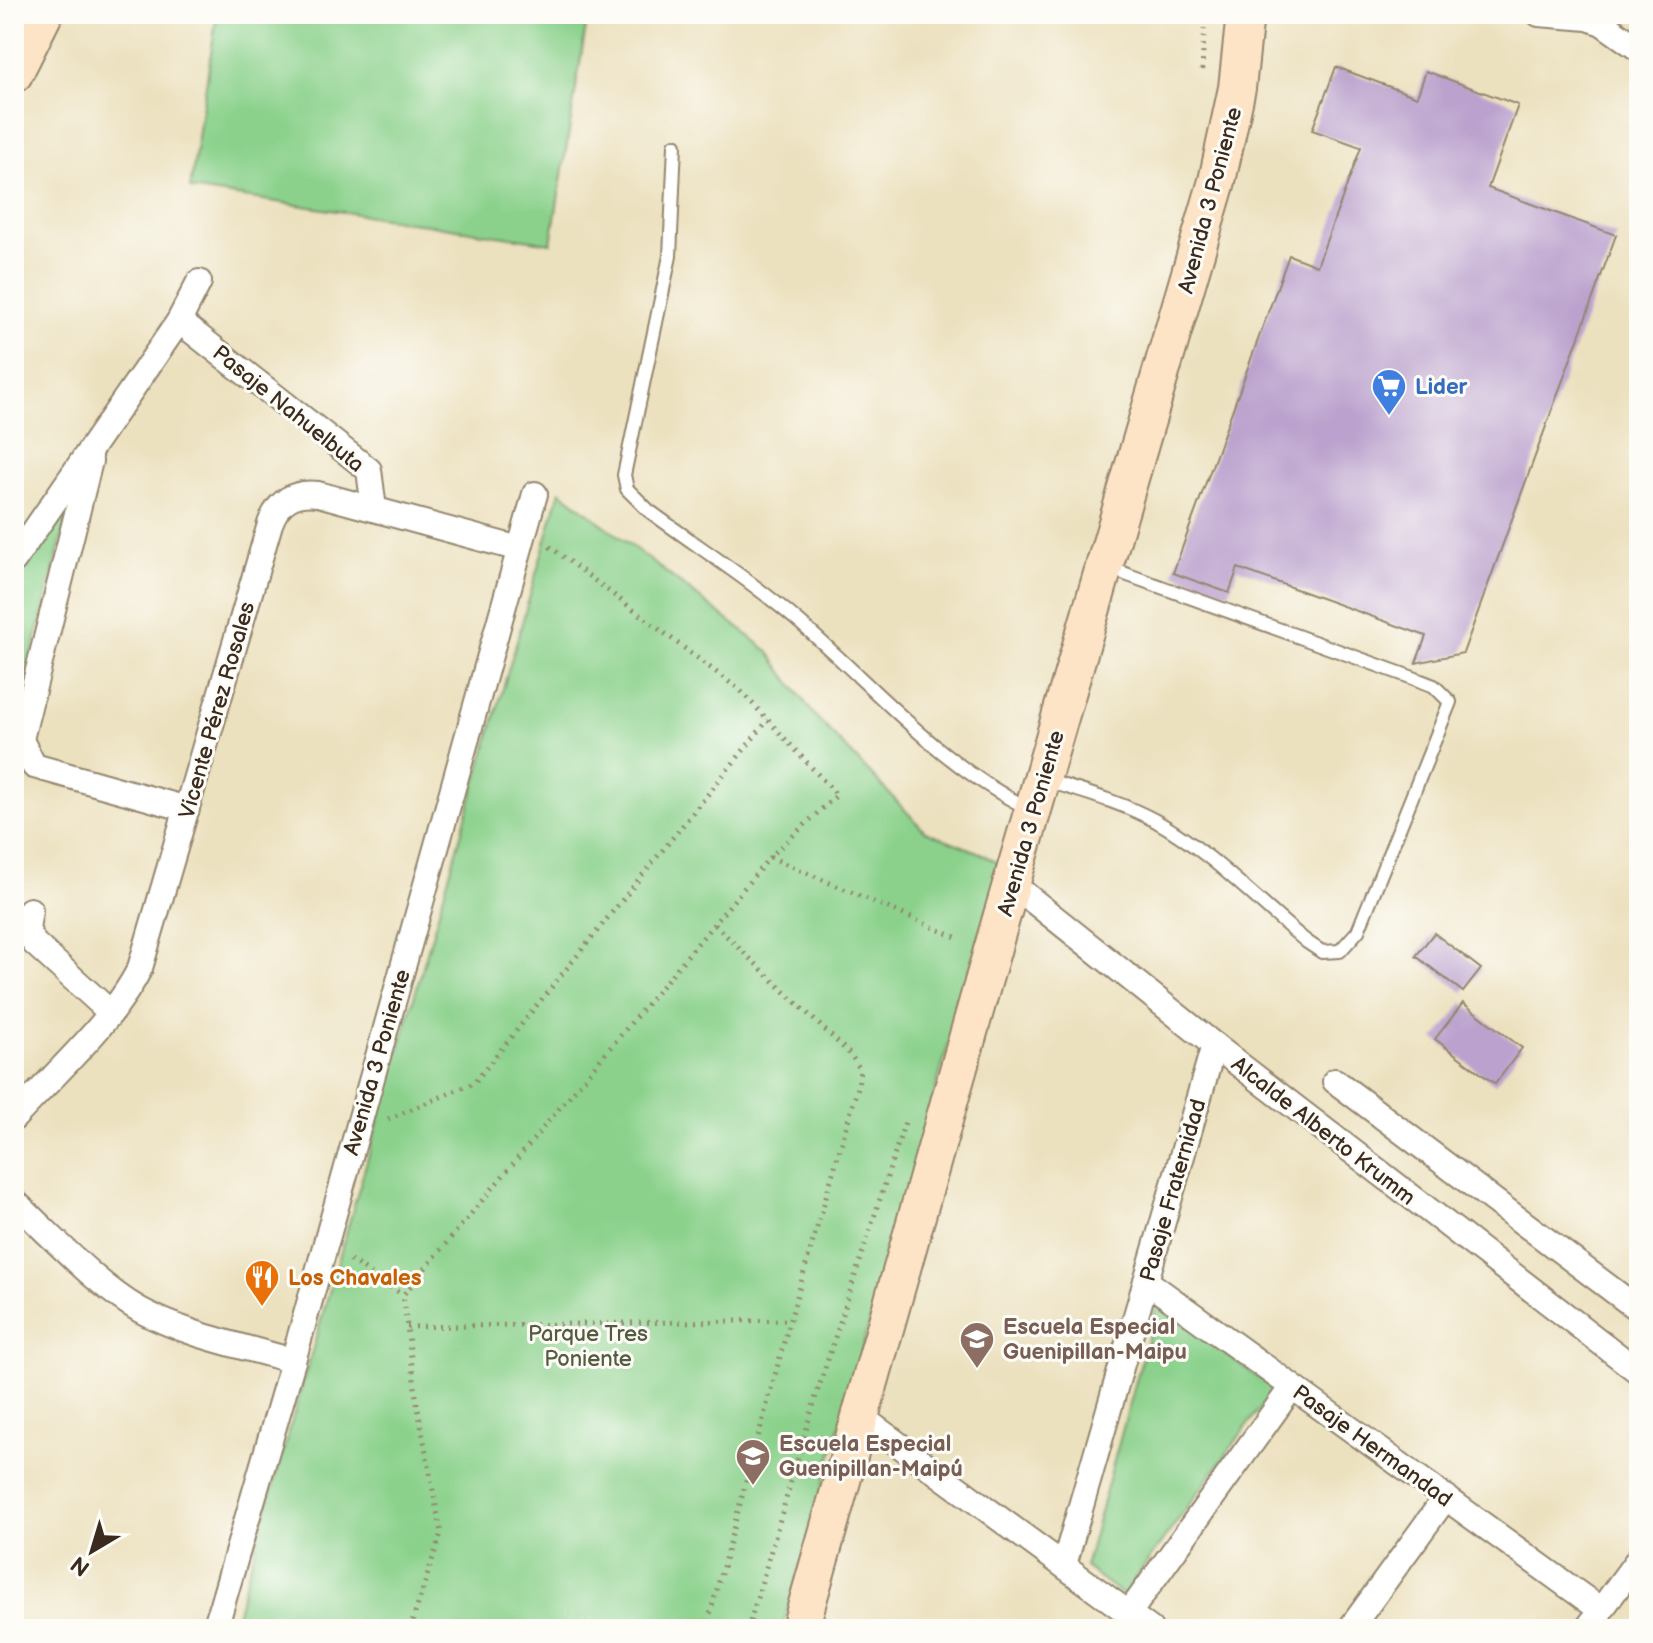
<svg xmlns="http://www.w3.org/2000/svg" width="1653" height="1643" viewBox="0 0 1653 1643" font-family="'Balsamiq Sans',sans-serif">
<rect width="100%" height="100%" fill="#fdfcf7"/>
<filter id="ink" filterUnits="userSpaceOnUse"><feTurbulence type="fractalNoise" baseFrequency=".0125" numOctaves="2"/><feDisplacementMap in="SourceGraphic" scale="16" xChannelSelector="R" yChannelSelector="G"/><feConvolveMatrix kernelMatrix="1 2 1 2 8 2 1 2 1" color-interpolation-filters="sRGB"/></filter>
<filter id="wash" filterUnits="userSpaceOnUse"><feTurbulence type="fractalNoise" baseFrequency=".006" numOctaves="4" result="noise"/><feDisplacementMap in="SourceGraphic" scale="32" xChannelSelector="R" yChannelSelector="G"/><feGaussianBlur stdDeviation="1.8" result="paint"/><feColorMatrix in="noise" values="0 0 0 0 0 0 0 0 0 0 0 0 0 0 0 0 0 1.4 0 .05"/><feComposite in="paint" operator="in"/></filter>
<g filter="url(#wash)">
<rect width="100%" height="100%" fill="#ece1bf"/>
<!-- green -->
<g fill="#8bd18c" stroke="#637e55" stroke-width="2">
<polygon points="217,14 588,14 551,243 190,189"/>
<polygon points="560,491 767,650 815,716 925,831 980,853 1000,864 782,1629 232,1629"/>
<polygon points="69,509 18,710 14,702 14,580"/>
<polygon points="1157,1304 1274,1389 1123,1595 1085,1567"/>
</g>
<g id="blocks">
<!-- building -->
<g fill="#bba2ce">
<polygon points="1336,67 1417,97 1426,71 1518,105 1488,188 1616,235 1463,653 1416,663 1426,636 1238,568 1229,593 1173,573 1289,255 1317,266 1361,147 1312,130"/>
<polygon points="1434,933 1481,969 1463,992 1416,956"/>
<polygon points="1463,1003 1522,1048 1495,1084 1435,1039"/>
</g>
</g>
</g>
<g filter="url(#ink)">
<use href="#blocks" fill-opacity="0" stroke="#94866e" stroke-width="2"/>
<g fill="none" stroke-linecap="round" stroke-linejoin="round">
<!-- lane casing -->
<g stroke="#94866e" stroke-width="16">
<g id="lane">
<path d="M675 145 670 256 624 475 627 489 648 510C698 547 752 581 799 622 873 685 940 766 1030 809"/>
<path d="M1045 780C1083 792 1121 802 1156 821 1211 852 1258 902 1307 942L1322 952 1340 951 1358 931 1450 702 1434 686 1416 679 1106 567"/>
</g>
</g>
<!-- street casing -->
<g stroke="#94866e" stroke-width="28">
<g id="street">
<polyline points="1539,14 1588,18 1602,23 1639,49"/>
<polyline points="179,321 369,470 374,509"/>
<polyline points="14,560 179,321 199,282"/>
<polyline points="14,726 34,766 187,809"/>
<polyline points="21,739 90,461"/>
<polyline points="1012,884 1214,1045 1639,1372"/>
<polyline points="30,910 27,929 34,943 111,1013"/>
<polyline points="1335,1081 1639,1310"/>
<path d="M14 1118C55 1073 113 1022 140 968L270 524C278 501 294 491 318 494L519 549"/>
<path d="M14 1201C52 1236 96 1285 140 1310 186 1335 242 1346 293 1361"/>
<polyline points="1146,1281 1601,1610"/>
<polyline points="861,1417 1150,1629"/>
<polyline points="1064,1565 1214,1045"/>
<polyline points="1129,1613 1292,1387"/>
<polyline points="215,1629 293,1361 535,494"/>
<polyline points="1350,1629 1446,1497"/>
<polyline points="1587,1629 1639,1558"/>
</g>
</g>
<!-- secondary casing -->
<g stroke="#94866e" stroke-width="40">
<g id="secondary">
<polyline points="14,74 44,14"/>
<polyline points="800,1629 1001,919 1217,181 1237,88 1245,14"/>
</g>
</g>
<!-- path -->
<g stroke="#94866e" stroke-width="5" stroke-dasharray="2 6" stroke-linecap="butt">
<polyline points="1202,70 1205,14"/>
<polyline points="770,857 960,939"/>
<polyline points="388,1119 474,1083 768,720"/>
<polyline points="350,1260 403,1295"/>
<polyline points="407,1327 790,1320"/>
<polyline points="410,1629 441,1533 417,1404 403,1295 770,857 837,795 741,691 549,546"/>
<polyline points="706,1629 790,1320 858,1087 860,1069 850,1054 713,923"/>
<polyline points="748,1629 816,1396 905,1122"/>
</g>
<!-- lane -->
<use href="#lane" stroke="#fff" stroke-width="12"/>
<!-- street -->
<use href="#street" stroke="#fff" stroke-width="24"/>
<!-- secondary -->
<use href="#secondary" stroke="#fee4c6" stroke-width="36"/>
</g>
</g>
<!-- icons -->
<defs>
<g id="supermarket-pin" transform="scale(1.8)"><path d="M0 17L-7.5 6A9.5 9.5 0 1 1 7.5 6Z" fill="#3f7fe0" stroke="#fdfcf7"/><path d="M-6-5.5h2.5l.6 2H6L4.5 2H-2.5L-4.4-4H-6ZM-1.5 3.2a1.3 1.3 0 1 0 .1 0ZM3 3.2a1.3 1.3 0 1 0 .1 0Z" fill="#fff"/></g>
<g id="restaurant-pin" transform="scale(1.8)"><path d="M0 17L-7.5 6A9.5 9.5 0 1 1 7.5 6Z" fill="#e8710a" stroke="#fdfcf7"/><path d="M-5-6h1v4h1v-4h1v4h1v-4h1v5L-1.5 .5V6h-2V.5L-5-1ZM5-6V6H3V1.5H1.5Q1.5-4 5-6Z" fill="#fff"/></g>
<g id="school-pin" transform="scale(1.8)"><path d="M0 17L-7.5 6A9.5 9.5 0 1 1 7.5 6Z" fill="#8d6e63" stroke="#fdfcf7"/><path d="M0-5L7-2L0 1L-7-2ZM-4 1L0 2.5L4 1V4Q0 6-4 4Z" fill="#fff"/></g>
</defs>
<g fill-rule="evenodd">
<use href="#supermarket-pin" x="1389" y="386"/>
<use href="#restaurant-pin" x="262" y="1277"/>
<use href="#school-pin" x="977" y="1339"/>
<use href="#school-pin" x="753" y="1456"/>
</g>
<g text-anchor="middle" stroke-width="6" stroke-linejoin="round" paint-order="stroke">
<!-- street labels -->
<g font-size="22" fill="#3b2a1e" stroke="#fdfcf7">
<text transform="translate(1209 200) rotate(-75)" y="8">Avenida 3 Poniente</text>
<text transform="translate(289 408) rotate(39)" y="8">Pasaje Nahuelbuta</text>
<text transform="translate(216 710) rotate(-74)" y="8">Vicente Pérez Rosales</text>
<text transform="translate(1030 823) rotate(-74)" y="8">Avenida 3 Poniente</text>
<text transform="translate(376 1062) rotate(-74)" y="8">Avenida 3 Poniente</text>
<text transform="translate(1324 1130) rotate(38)" y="8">Alcalde Alberto Krumm</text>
<text transform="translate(1172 1190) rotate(-74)" y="8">Pasaje Fraternidad</text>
<text transform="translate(1373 1445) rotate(36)" y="8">Pasaje Hermandad</text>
</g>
<!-- shop labels -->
<g font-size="22" font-weight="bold" fill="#366cbe" stroke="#fdfcf7" text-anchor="start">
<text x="1415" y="394">Lider</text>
</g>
<!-- food labels -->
<g font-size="22" font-weight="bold" fill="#c56008" stroke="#fdfcf7" text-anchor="start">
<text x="288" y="1285">Los Chavales</text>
</g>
<!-- education labels -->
<g font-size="22" font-weight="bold" fill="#785e54" stroke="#fdfcf7" text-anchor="start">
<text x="1003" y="1334">Escuela Especial<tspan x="1003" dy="25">Guenipillan-Maipu</tspan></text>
<text x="779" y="1451">Escuela Especial<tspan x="779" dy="25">Guenipillan-Maipú</tspan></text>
</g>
<!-- park labels -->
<g font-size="22" fill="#535c3f" stroke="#fdfcf7">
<text x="588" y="1341">Parque Tres<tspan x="588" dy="25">Poniente</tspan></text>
</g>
</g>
<!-- margin -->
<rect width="1653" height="1643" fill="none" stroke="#fdfcf7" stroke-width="48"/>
<!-- north arrow -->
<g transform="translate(92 1551) rotate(218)" stroke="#fdfcf7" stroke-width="6" paint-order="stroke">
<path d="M0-6L14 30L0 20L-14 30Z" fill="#3b2a1e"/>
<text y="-12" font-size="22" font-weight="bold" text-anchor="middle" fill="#3b2a1e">N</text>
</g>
</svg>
